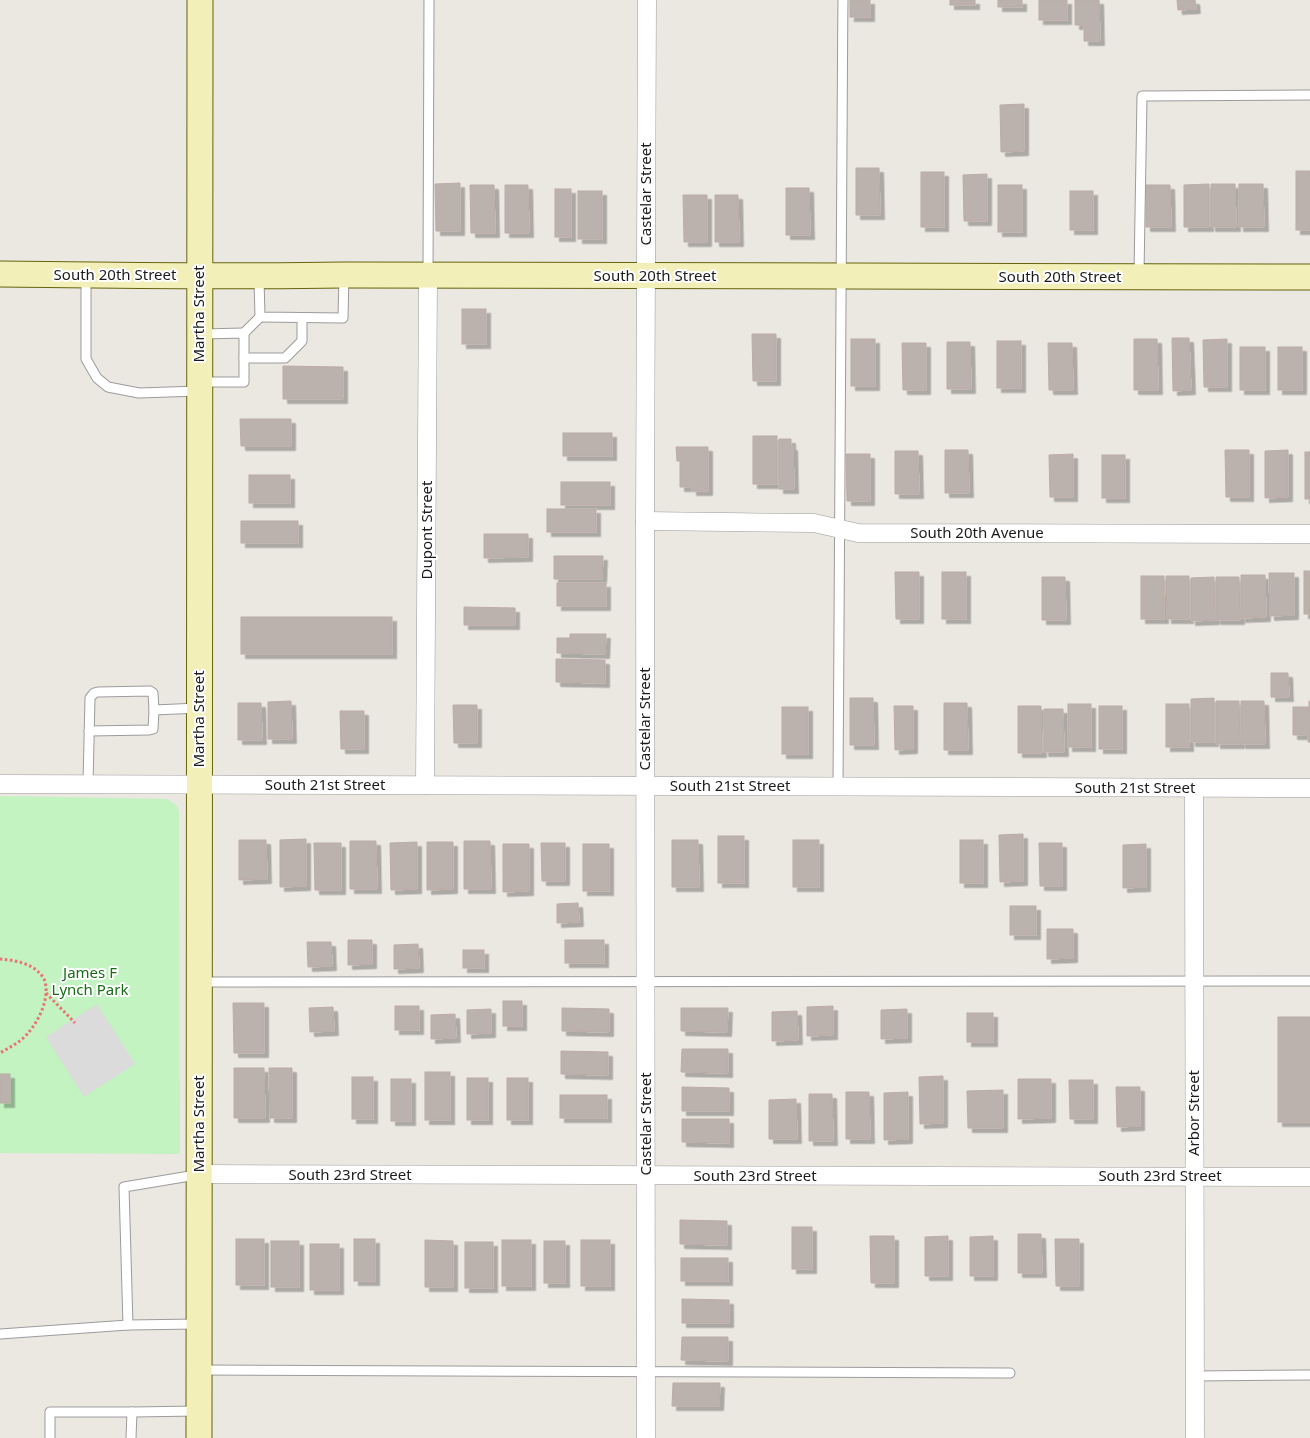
<svg xmlns="http://www.w3.org/2000/svg" width="1310" height="1438" viewBox="0 0 1310 1438" font-family="'Noto Sans',sans-serif">
<defs>
<filter id="shadow"><feDropShadow dx="4.5" dy="4.5" stdDeviation="0" flood-color="#0004"/></filter>
</defs>
<rect width="100%" height="100%" fill="#ebe7e1"/>
<!-- park -->
<polygon fill="#c2f3c0" points="0,796 167,799 176,805 179,811 180,1154 0,1153"/>
<!-- parking -->
<polygon fill="#dbdbdb" points="97,1004 135,1064 84,1097 46,1037"/>
<!-- building -->
<g fill="#bbb2ae" stroke="#bcaca5" filter="url(#shadow)">
<rect x="850" y="0" width="20" height="17"/>
<rect x="950" y="0" width="25" height="5"/>
<rect x="998" y="0" width="24" height="7"/>
<rect x="1039" y="0" width="28" height="20"/>
<polygon points="1075,0 1099,0 1100,41 1084,41 1084,25 1075,25"/>
<polygon points="1177,0 1195,0 1196,9 1178,10"/>
<polygon points="1024,104 1024,151 1001,152 1000,105"/>
<polygon points="856,168 879,168 880,215 856,215"/>
<rect x="1296" y="171" width="14" height="59"/>
<rect x="921" y="172" width="23" height="55"/>
<polygon points="987,174 987,221 964,221 963,175"/>
<polygon points="460,183 460,231 436,231 435,184"/>
<polygon points="1209,184 1209,227 1184,227 1184,185"/>
<polygon points="1211,184 1235,184 1236,227 1211,227"/>
<polygon points="1239,184 1263,184 1264,227 1239,227"/>
<polygon points="470,185 494,185 495,233 471,233"/>
<polygon points="505,185 528,185 529,233 505,233"/>
<rect x="998" y="185" width="24" height="47"/>
<polygon points="1146,185 1170,185 1171,227 1146,227"/>
<polygon points="786,188 809,188 810,235 786,235"/>
<rect x="555" y="189" width="16" height="48"/>
<rect x="578" y="191" width="24" height="48"/>
<rect x="1070" y="191" width="23" height="39"/>
<polygon points="683,195 707,195 707,242 684,242"/>
<polygon points="715,195 738,195 739,242 715,242"/>
<rect x="462" y="309" width="24" height="35"/>
<polygon points="752,334 776,334 776,381 753,381"/>
<polygon points="1172,338 1189,338 1191,390 1173,391"/>
<rect x="851" y="339" width="24" height="47"/>
<polygon points="1134,339 1157,339 1158,390 1134,390"/>
<polygon points="1227,339 1227,387 1204,387 1203,340"/>
<rect x="997" y="341" width="24" height="47"/>
<polygon points="947,342 970,342 971,389 947,389"/>
<polygon points="902,343 926,343 926,390 903,390"/>
<polygon points="1048,343 1072,343 1073,390 1049,390"/>
<rect x="1240" y="347" width="25" height="43"/>
<rect x="1278" y="347" width="24" height="43"/>
<polygon points="283,366 343,367 343,399 283,399"/>
<polygon points="240,419 291,419 291,446 241,446"/>
<rect x="563" y="433" width="49" height="23"/>
<rect x="753" y="436" width="24" height="48"/>
<polygon points="779,439 791,439 791,446 793,446 794,489 779,489"/>
<polygon points="676,447 708,447 708,491 692,491 692,487 680,487 680,461 677,461"/>
<polygon points="945,450 968,450 969,493 945,493"/>
<polygon points="1225,450 1249,450 1249,497 1226,497"/>
<polygon points="1288,450 1288,497 1265,498 1265,451"/>
<polygon points="895,451 918,451 919,494 895,494"/>
<rect x="1305" y="452" width="5" height="47"/>
<polygon points="846,454 870,454 870,501 847,501"/>
<polygon points="1073,454 1073,497 1050,497 1049,455"/>
<rect x="1102" y="455" width="23" height="43"/>
<rect x="249" y="475" width="41" height="28"/>
<rect x="561" y="482" width="49" height="23"/>
<rect x="547" y="509" width="49" height="23"/>
<rect x="241" y="521" width="57" height="22"/>
<polygon points="484,534 528,534 528,557 484,558"/>
<polygon points="554,556 603,556 602,579 554,579"/>
<rect x="1304" y="571" width="6" height="43"/>
<polygon points="895,572 919,572 919,619 896,619"/>
<rect x="942" y="572" width="24" height="47"/>
<polygon points="1269,573 1294,573 1294,615 1270,616"/>
<polygon points="1241,575 1265,575 1266,617 1241,618"/>
<rect x="1141" y="576" width="23" height="43"/>
<polygon points="1166,576 1189,576 1189,619 1167,619"/>
<polygon points="1042,577 1065,577 1066,620 1042,620"/>
<polygon points="1214,577 1215,620 1191,621 1191,578"/>
<polygon points="1216,577 1239,577 1240,620 1216,620"/>
<rect x="557" y="583" width="49" height="23"/>
<polygon points="464,607 515,608 515,625 464,625"/>
<rect x="241" y="617" width="151" height="37"/>
<polygon points="570,634 606,634 605,654 557,653 557,638 570,638"/>
<polygon points="556,659 605,660 605,683 556,682"/>
<polygon points="1271,673 1288,673 1289,697 1271,697"/>
<polygon points="850,698 873,698 874,745 850,745"/>
<polygon points="1214,698 1214,742 1191,742 1191,699"/>
<polygon points="291,701 292,739 268,739 268,702"/>
<polygon points="1216,701 1239,701 1240,744 1216,744"/>
<polygon points="1241,701 1264,701 1265,744 1241,744"/>
<polygon points="1309,701 1310,701 1310,742 1308,742 1308,735 1293,735 1293,707 1309,707"/>
<polygon points="238,703 261,703 262,740 238,740"/>
<polygon points="944,703 967,703 968,750 944,750"/>
<rect x="1068" y="704" width="23" height="43"/>
<rect x="1166" y="704" width="23" height="43"/>
<polygon points="453,705 477,705 477,743 454,743"/>
<polygon points="894,706 913,706 913,749 895,750"/>
<polygon points="1018,706 1041,706 1042,753 1018,753"/>
<rect x="1099" y="706" width="23" height="43"/>
<rect x="782" y="707" width="26" height="47"/>
<polygon points="1044,709 1063,709 1064,752 1044,752"/>
<polygon points="340,711 364,711 364,749 341,749"/>
<polygon points="1023,834 1023,881 1000,882 999,835"/>
<rect x="718" y="836" width="26" height="47"/>
<polygon points="306,839 306,886 280,887 280,840"/>
<polygon points="239,840 266,840 267,879 239,880"/>
<polygon points="672,840 698,840 699,887 672,887"/>
<rect x="793" y="840" width="26" height="47"/>
<rect x="960" y="840" width="23" height="43"/>
<polygon points="350,841 376,841 377,889 350,889"/>
<polygon points="464,841 490,841 491,889 464,889"/>
<polygon points="417,842 417,889 391,890 390,843"/>
<polygon points="427,842 453,842 453,889 427,890"/>
<polygon points="314,843 341,843 341,890 315,890"/>
<polygon points="541,843 565,843 565,881 542,881"/>
<polygon points="1039,843 1062,843 1062,886 1040,886"/>
<polygon points="503,844 529,844 529,891 503,892"/>
<rect x="583" y="844" width="26" height="47"/>
<polygon points="1146,844 1146,887 1123,888 1123,845"/>
<polygon points="578,903 579,922 557,923 557,904"/>
<rect x="1010" y="906" width="26" height="29"/>
<polygon points="1047,929 1073,929 1073,958 1047,959"/>
<polygon points="348,940 372,940 372,964 348,965"/>
<rect x="565" y="940" width="39" height="23"/>
<polygon points="307,942 331,942 332,966 308,967"/>
<polygon points="418,944 419,968 394,969 394,945"/>
<rect x="463" y="950" width="21" height="18"/>
<rect x="503" y="1001" width="19" height="25"/>
<polygon points="233,1003 264,1003 264,1053 234,1053"/>
<rect x="395" y="1006" width="24" height="24"/>
<polygon points="833,1006 833,1035 807,1036 807,1007"/>
<polygon points="333,1007 334,1031 310,1032 309,1008"/>
<polygon points="562,1008 609,1009 609,1032 562,1031"/>
<polygon points="681,1008 728,1008 727,1032 681,1031"/>
<polygon points="491,1009 491,1033 467,1034 467,1010"/>
<polygon points="907,1009 907,1038 881,1039 881,1010"/>
<polygon points="797,1011 798,1040 772,1041 772,1012"/>
<rect x="967" y="1013" width="26" height="29"/>
<polygon points="455,1014 456,1038 431,1039 431,1015"/>
<rect x="1278" y="1017" width="32" height="105"/>
<polygon points="682,1049 728,1049 728,1073 681,1072"/>
<polygon points="561,1051 608,1052 608,1075 561,1074"/>
<polygon points="234,1068 264,1068 265,1118 234,1118"/>
<polygon points="269,1068 292,1068 292,1118 270,1118"/>
<rect x="425" y="1072" width="25" height="48"/>
<rect x="0" y="1074" width="10" height="29"/>
<polygon points="943,1076 943,1123 920,1124 919,1077"/>
<rect x="352" y="1077" width="21" height="42"/>
<rect x="467" y="1078" width="21" height="42"/>
<rect x="507" y="1078" width="21" height="42"/>
<rect x="391" y="1079" width="20" height="42"/>
<polygon points="1018,1079 1051,1079 1051,1118 1018,1119"/>
<polygon points="1069,1080 1093,1080 1093,1119 1070,1119"/>
<polygon points="682,1087 729,1088 729,1111 682,1111"/>
<polygon points="1116,1087 1140,1087 1140,1126 1117,1127"/>
<polygon points="1003,1090 1003,1128 968,1128 967,1091"/>
<polygon points="846,1092 869,1092 870,1139 846,1139"/>
<polygon points="908,1092 908,1139 884,1140 884,1093"/>
<polygon points="809,1094 832,1094 833,1141 809,1141"/>
<rect x="560" y="1095" width="47" height="23"/>
<polygon points="796,1099 797,1139 769,1139 769,1100"/>
<polygon points="682,1119 729,1119 729,1143 682,1142"/>
<polygon points="680,1220 727,1221 727,1245 680,1244"/>
<rect x="792" y="1227" width="20" height="42"/>
<polygon points="1018,1234 1041,1234 1042,1273 1018,1273"/>
<polygon points="870,1236 894,1236 894,1283 871,1283"/>
<polygon points="948,1236 948,1276 925,1276 925,1237"/>
<polygon points="993,1236 993,1276 970,1276 970,1237"/>
<rect x="236" y="1239" width="28" height="46"/>
<rect x="354" y="1239" width="21" height="42"/>
<polygon points="1055,1239 1079,1239 1079,1286 1056,1286"/>
<polygon points="425,1240 453,1241 453,1287 425,1287"/>
<rect x="502" y="1240" width="29" height="46"/>
<rect x="581" y="1240" width="29" height="46"/>
<rect x="271" y="1241" width="28" height="46"/>
<rect x="544" y="1241" width="21" height="42"/>
<rect x="465" y="1242" width="28" height="46"/>
<rect x="310" y="1244" width="29" height="46"/>
<rect x="681" y="1258" width="47" height="23"/>
<polygon points="682,1299 729,1300 729,1323 682,1323"/>
<polygon points="682,1337 728,1337 728,1361 681,1360"/>
<polygon points="673,1383 720,1383 719,1406 672,1406"/>
</g>
<g fill="none" stroke-linecap="round" stroke-linejoin="round">
<!-- lane casing -->
<g stroke="#9c9c9c" stroke-width="11">
<g id="lane">
<polyline points="1139,274 1142,96 1310,95"/>
<polyline points="428,275 429,0"/>
<polyline points="86,277 86,359 97,378 108,387 139,393 199,391"/>
<polyline points="259,278 260,317 343,318 344,276"/>
<polyline points="244,333 260,317"/>
<polyline points="244,358 285,358 302,341 302,318"/>
<polyline points="201,382 244,382 244,333 202,334"/>
<polyline points="89,731 149,730 153,729 154,710"/>
<polyline points="88,784 90,698 94,693 98,692 150,691 153,693 154,710 199,708"/>
<path d="M838 787C840 524 840 262 843 0"/>
<polyline points="200,982 1310,981"/>
<polyline points="196,1175 124,1187 128,1325 197,1324"/>
<polyline points="0,1334 128,1325"/>
<polyline points="200,1370 1010,1373"/>
<polyline points="1194,1376 1310,1375"/>
<polyline points="132,1412 198,1411"/>
<polyline points="50,1438 50,1412 132,1412 131,1438"/>
</g>
</g>
<!-- street casing -->
<g stroke="#9c9c9c" stroke-width="19">
<g id="street">
<polyline points="645,521 814,523 858,533 1310,534"/>
<polyline points="0,784 1310,788"/>
<polyline points="425,785 428,276"/>
<polyline points="1194,788 1195,1438"/>
<polyline points="199,1174 1310,1177"/>
<polyline points="646,1438 645,521 647,0"/>
</g>
</g>
<!-- secondary casing -->
<g stroke="#65650e" stroke-width="27">
<g id="secondary">
<path d="M0 274C115 275 229 277 344 275L1310 277"/>
<polyline points="199,1438 200,0"/>
</g>
</g>
<!-- path -->
<g stroke="#ec7273" stroke-width="3" stroke-dasharray="2.5 2.5" stroke-linecap="butt">
<path d="M0 959C15 960 36 964 44 979 51 996 39 1021 28 1033 21 1042 10 1047 0 1053"/>
<polyline points="46,993 75,1023"/>
</g>
<!-- lane -->
<use href="#lane" stroke="#fff" stroke-width="9"/>
<!-- street -->
<use href="#street" stroke="#fff" stroke-width="18"/>
<!-- secondary -->
<use href="#secondary" stroke="#f2efb8" stroke-width="25"/>
</g>
<g text-anchor="middle" stroke-width="4" stroke-linejoin="round" paint-order="stroke">
<!-- street labels -->
<g font-size="15" fill="#1b1b1b" stroke="#fff">
<text transform="translate(646 194) rotate(-90)" y="5">Castelar Street</text>
<text x="115" y="280">South 20th Street</text>
<text x="655" y="281">South 20th Street</text>
<text x="1060" y="282">South 20th Street</text>
<text transform="translate(199 314) rotate(-90)" y="5">Martha Street</text>
<text transform="translate(427 530) rotate(-90)" y="5">Dupont Street</text>
<text x="977" y="538">South 20th Avenue</text>
<text transform="translate(199 719) rotate(-90)" y="5">Martha Street</text>
<text transform="translate(645 719) rotate(-90)" y="5">Castelar Street</text>
<text x="325" y="790">South 21st Street</text>
<text x="730" y="791">South 21st Street</text>
<text x="1135" y="793">South 21st Street</text>
<text transform="translate(1194 1113) rotate(-90)" y="5">Arbor Street</text>
<text transform="translate(199 1124) rotate(-90)" y="5">Martha Street</text>
<text transform="translate(646 1124) rotate(-90)" y="5">Castelar Street</text>
<text x="350" y="1180">South 23rd Street</text>
<text x="755" y="1181">South 23rd Street</text>
<text x="1160" y="1181">South 23rd Street</text>
</g>
<!-- park labels -->
<g font-size="15" fill="#176d15" stroke="#fff">
<text x="90" y="978">James F<tspan x="90" dy="17">Lynch Park</tspan></text>
</g>
</g>
</svg>
